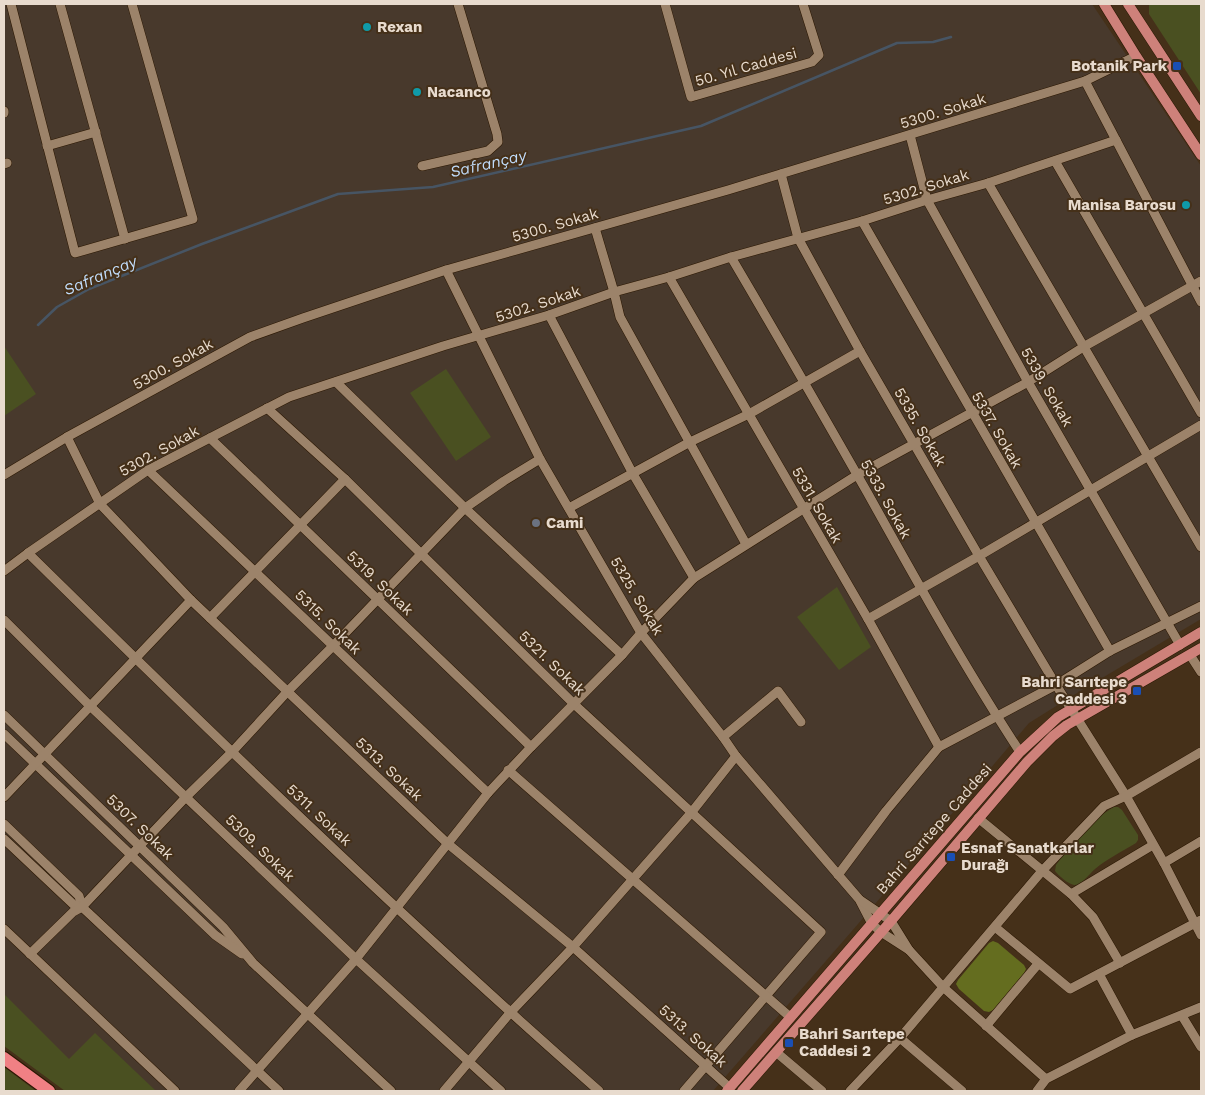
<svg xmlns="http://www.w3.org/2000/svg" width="1205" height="1095" viewBox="0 0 1205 1095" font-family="'Work Sans',sans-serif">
<rect width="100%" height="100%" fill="#453019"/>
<!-- industrial -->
<polygon fill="#48392c" points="4,4 1092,4 1201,166 1201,619 1077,693 1029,723 858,924 713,1091 74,1091 4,1043"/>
<!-- green -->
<g fill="#4a5021">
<polygon points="1149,4 1201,4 1201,94 1149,14"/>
<polygon points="4,346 36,394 4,416"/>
<polygon points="446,369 491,437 456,461 410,393"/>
<polygon points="837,587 871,647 839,670 797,617"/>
<path d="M1114 807H1118L1122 810 1138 835V840L1136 843C1123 851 1107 859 1095 869 1090 873 1081 886 1074 885 1068 884 1059 876 1055 871L1056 865C1075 841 1087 823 1114 807Z"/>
<polygon points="4,994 69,1059 95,1033 156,1091 65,1091 4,1046"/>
<polygon points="4,1067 36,1091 8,1091 4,1089"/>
</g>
<!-- forest -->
<polygon fill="#646d1f" points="993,941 998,943 1024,965 1026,969 1024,973 993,1010 989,1012 984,1011 959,989 956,984 958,980 989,943"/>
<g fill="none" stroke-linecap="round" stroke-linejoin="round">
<!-- stream -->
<polyline stroke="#475564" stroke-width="2.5" points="38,325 57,307 89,289 202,244 338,194 433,187 701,126 897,43 933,42 951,37"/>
<!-- minor casing -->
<g stroke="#2b1702" stroke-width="10">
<g id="minor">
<polyline points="11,4 75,253 193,219 132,4"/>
<polyline points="60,4 125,239"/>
<polyline points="665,4 691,97 812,62 819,55 803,4"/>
<polyline points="1085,81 1201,302"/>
<polyline points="4,111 4,113"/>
<polyline points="910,135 927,200 1028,382 1180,645"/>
<polyline points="47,146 96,132"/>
<polyline points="1055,161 1201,413"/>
<polyline points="4,164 7,163"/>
<polyline points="422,166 488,151 498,142 497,134 458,4"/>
<polyline points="781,174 798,238 860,351 979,556 1056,685 1126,796 1164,863 1201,935"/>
<polyline points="988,183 1201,547"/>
<polyline points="862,221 1110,651"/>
<polyline points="595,228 614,292 620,317 746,544"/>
<path d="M731 257C777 335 822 413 867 492 916 580 965 668 1020 752"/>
<polyline points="446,270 540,459 641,633 723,737 736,756 859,899 872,924 881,932 909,950"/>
<polyline points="669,277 868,619 939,747"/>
<polyline points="549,315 633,474 694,578"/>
<polyline points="336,382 465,508 622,655"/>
<polyline points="267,408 345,479 574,704 821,932 684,1091"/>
<polyline points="67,437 100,504 191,600 447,843 573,947 730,1088"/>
<polyline points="210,438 531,747"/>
<polyline points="148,470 488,793"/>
<polyline points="4,475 67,437 250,337 303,318 446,270 728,190 1085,81 1136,56"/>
<polyline points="569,508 690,442 749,414 860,351"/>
<path d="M28 553C214 736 402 918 599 1091"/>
<polyline points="4,571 28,553 148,470 289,397 443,346 549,315 614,292 669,277 731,257 862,221 927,200 988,183 1116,140"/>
<polyline points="210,618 345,479"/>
<polyline points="868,619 979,556 1201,425"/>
<polyline points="4,620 89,705 356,959 501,1091"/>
<polyline points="1190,655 1201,672"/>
<polyline points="4,715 223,927 253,963 391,1091"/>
<polyline points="4,734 215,935 242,954"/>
<polyline points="723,737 778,691 801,722"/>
<polyline points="508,770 790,1017"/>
<polyline points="4,797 191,600"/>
<polyline points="978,818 1071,894 1093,917 1120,963"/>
<polyline points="4,824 79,896 82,907 279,1091"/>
<polyline points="4,839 74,905 82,907"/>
<polyline points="1164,863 1201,841"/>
<polyline points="838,875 886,811 939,747 1056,685 1110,651 1201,606"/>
<polyline points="1071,894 1153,845"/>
<polyline points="860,900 891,921 909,950 943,987 1046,1079"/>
<polyline points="995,927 1070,989 1201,920"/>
<polyline points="4,929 175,1091"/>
<polyline points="30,954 73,912 82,907 186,797 232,752 287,692 333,646 465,508 504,481 540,459"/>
<polyline points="1099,974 1132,1035"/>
<polyline points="1182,1016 1201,1047"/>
<polyline points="986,1026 1038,964"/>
<polyline points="900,1038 962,1091"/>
<polyline points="776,1052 822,1091"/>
<polyline points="239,1091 356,959 488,793 531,747 622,655 641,633 694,578 857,475 1028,382 1085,346 1201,281"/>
<polyline points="444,1091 510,1013 573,947 691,813 736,756"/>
<polyline points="850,1091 900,1038 1042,871 1104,806 1126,796 1201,752"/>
<polyline points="1037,1091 1046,1079 1132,1035 1201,1007"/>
</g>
</g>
<!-- major casing -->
<g stroke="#2b1702" stroke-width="11">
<g id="major">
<polyline points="1104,4 1136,56 1201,155"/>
<polyline points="1128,4 1201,116"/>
<polyline points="727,1091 1020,752 1058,717 1201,632"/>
<polyline points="742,1091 891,921 1027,762 1053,736 1067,725 1201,648"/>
</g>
</g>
<!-- highway casing -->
<g stroke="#2b1702" stroke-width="14">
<polyline id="highway" points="4,1058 49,1091"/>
</g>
<!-- minor -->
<use href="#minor" stroke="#9c836a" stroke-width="9"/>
<!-- major -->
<use href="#major" stroke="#ce817a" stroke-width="10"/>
<!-- highway -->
<use href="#highway" stroke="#f08084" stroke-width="12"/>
</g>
<!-- markers -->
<g fill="#0f9aa8" stroke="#453019" stroke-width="2">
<circle cx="367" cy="27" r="5"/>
<circle cx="417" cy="92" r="5"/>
<circle cx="1186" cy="205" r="5"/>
</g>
<g fill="#1a4fb4" stroke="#453019" stroke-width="2">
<rect x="1172" y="61" width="10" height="10" rx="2.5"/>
<rect x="1132" y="686" width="10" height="10" rx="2.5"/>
<rect x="946" y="852" width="10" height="10" rx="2.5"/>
<rect x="784" y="1038" width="10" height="10" rx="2.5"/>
</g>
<circle fill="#6b7280" stroke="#453019" stroke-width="2" cx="536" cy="523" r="5"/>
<g text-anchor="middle" stroke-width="4" stroke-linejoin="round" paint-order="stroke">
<!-- poi labels -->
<g font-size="15" font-weight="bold" fill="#e8dbce" stroke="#453019" text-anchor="start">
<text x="377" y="32">Rexan</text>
<text x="1167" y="71" text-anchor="end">Botanik Park</text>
<text x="427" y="97">Nacanco</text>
<text x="1176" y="210" text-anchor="end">Manisa Barosu</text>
<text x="546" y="528">Cami</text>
<text x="1127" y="687" text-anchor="end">Bahri Sarıtepe<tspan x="1127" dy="17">Caddesi 3</tspan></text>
<text x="961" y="853">Esnaf Sanatkarlar<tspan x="961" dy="17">Durağı</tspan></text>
<text x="799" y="1039">Bahri Sarıtepe<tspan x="799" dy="17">Caddesi 2</tspan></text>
</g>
<!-- street labels -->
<g font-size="15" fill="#e8dbce" stroke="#453019">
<text transform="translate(746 67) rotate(-16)" y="5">50. Yıl Caddesi</text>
<text transform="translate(943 111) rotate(-17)" y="5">5300. Sokak</text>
<text transform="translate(926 187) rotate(-17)" y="5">5302. Sokak</text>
<text transform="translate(555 225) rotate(-16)" y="5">5300. Sokak</text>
<text transform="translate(538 304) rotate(-18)" y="5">5302. Sokak</text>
<text transform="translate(173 364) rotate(-29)" y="5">5300. Sokak</text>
<text transform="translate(1047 387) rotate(60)" y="5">5339. Sokak</text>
<text transform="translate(920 427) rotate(60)" y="5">5335. Sokak</text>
<text transform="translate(997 430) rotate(60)" y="5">5337. Sokak</text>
<text transform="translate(159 451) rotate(-29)" y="5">5302. Sokak</text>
<text transform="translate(886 499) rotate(61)" y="5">5333. Sokak</text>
<text transform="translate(817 505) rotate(60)" y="5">5331. Sokak</text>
<text transform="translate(380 583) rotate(44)" y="5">5319. Sokak</text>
<text transform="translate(637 596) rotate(59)" y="5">5325. Sokak</text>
<text transform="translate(328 622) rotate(44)" y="5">5315. Sokak</text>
<text transform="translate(552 663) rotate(44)" y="5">5321. Sokak</text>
<text transform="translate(389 769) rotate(43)" y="5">5313. Sokak</text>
<text transform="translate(319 815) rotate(43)" y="5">5311. Sokak</text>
<text transform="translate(140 827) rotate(44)" y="5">5307. Sokak</text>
<text transform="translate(934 829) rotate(-49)" y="5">Bahri Sarıtepe Caddesi</text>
<text transform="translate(260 848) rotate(44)" y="5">5309. Sokak</text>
<text transform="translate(693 1036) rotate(42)" y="5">5313. Sokak</text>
</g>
<!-- water labels -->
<g font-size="16" font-style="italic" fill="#c0dcfb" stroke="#453019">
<text transform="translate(488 163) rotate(-13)" y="6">Safrançay</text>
<text transform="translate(100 275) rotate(-23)" y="6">Safrançay</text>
</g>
</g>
<!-- border -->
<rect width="1205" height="1095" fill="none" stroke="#e8dbce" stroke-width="10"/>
</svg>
